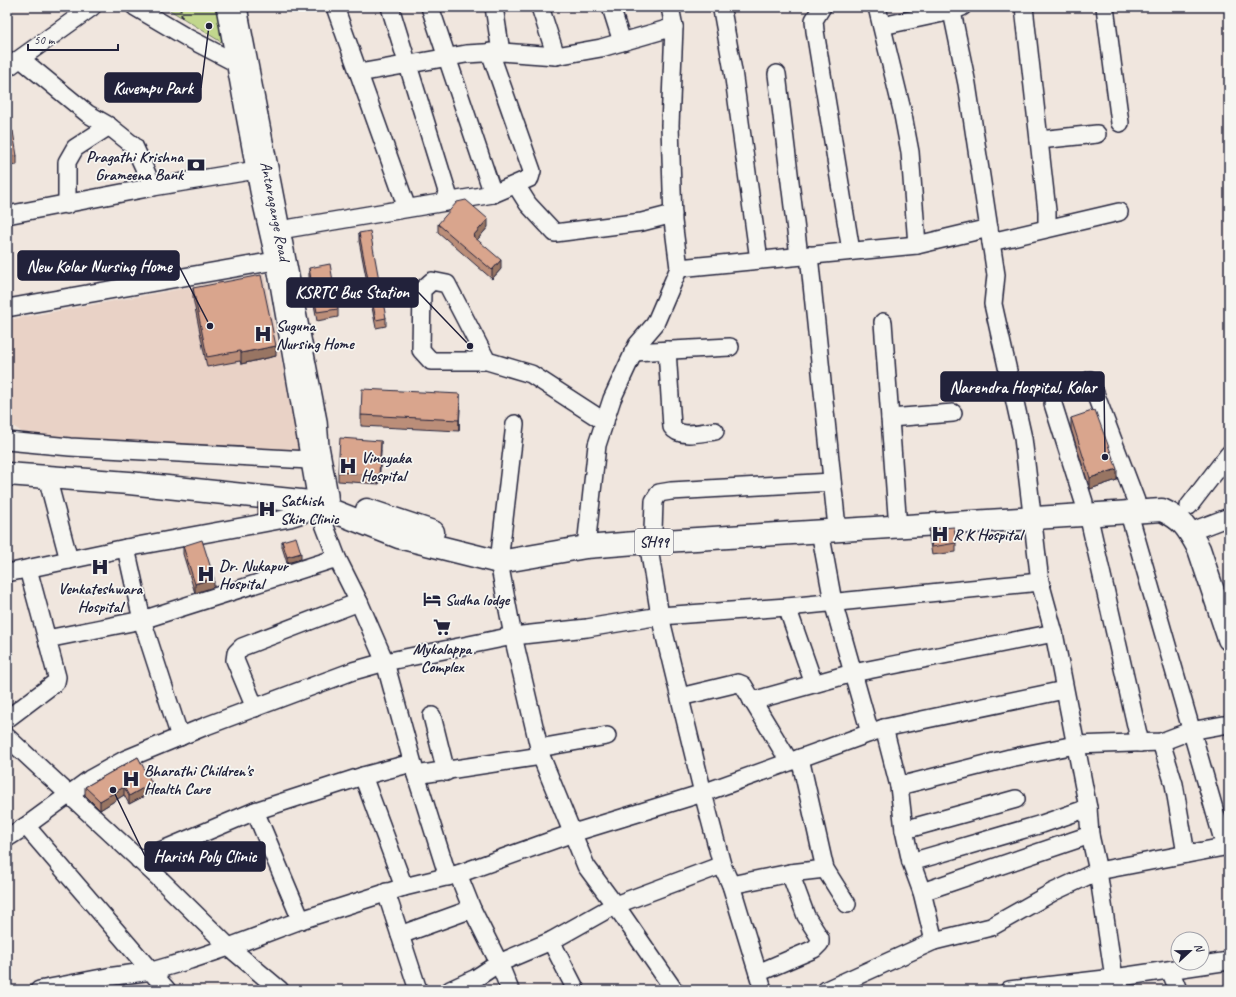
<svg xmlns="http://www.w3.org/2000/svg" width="1236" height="997" viewBox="0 0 1236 997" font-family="Caveat,sans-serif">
<rect width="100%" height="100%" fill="#f0e6de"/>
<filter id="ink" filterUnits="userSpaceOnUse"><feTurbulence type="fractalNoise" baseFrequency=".025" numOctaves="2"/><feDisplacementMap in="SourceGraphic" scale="8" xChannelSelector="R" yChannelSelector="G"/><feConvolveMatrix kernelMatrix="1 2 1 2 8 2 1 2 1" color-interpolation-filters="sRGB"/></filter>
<g filter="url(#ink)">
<!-- built -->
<polygon fill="#e9d2c6" points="264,274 300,452 29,437 7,422 7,320"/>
<!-- green -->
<polygon fill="#c2d78d" stroke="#727c64" points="165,7 219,7 226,45"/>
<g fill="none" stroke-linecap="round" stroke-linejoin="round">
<!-- minor casing -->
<g stroke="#22223b" stroke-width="20">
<g id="minor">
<polyline points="135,7 186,37 234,62 241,62"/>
<polyline points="225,7 259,191 275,261 315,490 324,524 337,558 359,602 385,662 416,775 448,877"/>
<polyline points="238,7 318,421 320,446 329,495 330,509 325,520"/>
<polyline points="335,7 407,208"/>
<polyline points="390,7 450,201"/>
<polyline points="430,7 493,194"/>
<polyline points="494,7 501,52"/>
<polyline points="540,7 556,56"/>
<polyline points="611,7 622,42"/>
<polyline points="822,7 814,20 815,31 851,251"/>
<polyline points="877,7 902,110 910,152 917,245"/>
<polyline points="951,7 967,84 996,275 993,304 1023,438 1040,582 1054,633 1088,808 1090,835 1098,871 1114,978 1118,990"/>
<polyline points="1024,7 1047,211 1047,227"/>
<polyline points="1105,7 1120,123"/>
<polyline points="722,10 733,71 759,260"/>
<polyline points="882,26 952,11 962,7"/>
<polyline points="21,59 88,114 109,126 134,146 153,187"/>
<polyline points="7,68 92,7"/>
<polyline points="359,73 466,54 501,52 556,56 601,48 674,27"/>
<polyline points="777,74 799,256"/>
<polyline points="1039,140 1097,134"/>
<polyline points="516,185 528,204 555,233 642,222 673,214"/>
<polyline points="67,205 67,162 75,148 109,126"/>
<polyline points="7,215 153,187 256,170"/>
<polyline points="280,230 493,194 530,178 532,171 490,52"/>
<polyline points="991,242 1119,212"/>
<polyline points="809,255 836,518"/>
<polyline points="679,268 917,245 989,228"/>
<polyline points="7,308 286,259"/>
<polyline points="883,322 897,515"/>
<path d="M667 350 672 427C680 439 702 432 715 431"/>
<polyline points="633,352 730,347"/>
<polyline points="487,361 447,284 432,281 422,290 421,350 431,361 487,361 531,374 605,422"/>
<polyline points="1090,380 1136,501"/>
<polyline points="1053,404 1084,502"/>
<polyline points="890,418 953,413"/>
<polyline points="515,424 499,562 513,636 541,756 586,866 623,916 674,990"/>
<polyline points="7,441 70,447 309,460"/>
<polyline points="47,477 69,560"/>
<polyline points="1189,506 1229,454"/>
<polyline points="1128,510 1225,847"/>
<polyline points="1088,514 1140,743"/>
<polyline points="1200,528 1229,517"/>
<polyline points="653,531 654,501 659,493 671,491 832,482"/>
<polyline points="820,531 833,602 870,733"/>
<polyline points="648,542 660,616 703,793 722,865 731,885 763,990"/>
<polyline points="586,547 597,445 612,399 637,345 655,324 679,268 673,221 670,125 674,27 670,7"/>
<polyline points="126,548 142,620 180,737"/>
<polyline points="28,569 48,643"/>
<polyline points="7,573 126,548 290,518 306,513 310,502"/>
<polyline points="787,607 814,684"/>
<polyline points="680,697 738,683 743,685 789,761"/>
<polyline points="752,701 853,673 1054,633"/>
<polyline points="255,708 235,660 236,653 242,647 359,602"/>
<polyline points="432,716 446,772"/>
<polyline points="7,719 56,682 57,677 48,643 52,638 142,620 337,558"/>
<polyline points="884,728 899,786 904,830 911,862 922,892 934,941 991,927 1053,892 1098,871 1229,846"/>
<polyline points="7,737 160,879 229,947 280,990"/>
<polyline points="1161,742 1174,784 1186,854"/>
<polyline points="539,748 607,736"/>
<polyline points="800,758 825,869 847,904"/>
<polyline points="416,775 541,756"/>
<polyline points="363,776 404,887"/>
<polyline points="899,786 1010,758 1075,745 1161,742 1190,731 1229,724"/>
<polyline points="255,811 301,920"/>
<polyline points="26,826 167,990"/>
<polyline points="904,830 1016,799"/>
<polyline points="7,838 26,826 90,779 126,759 206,726 353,671 385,662 513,636 587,628 660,616 787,607 1040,582"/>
<polyline points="139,860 255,811 363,776 412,763"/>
<polyline points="911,862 1042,824 1088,808"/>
<polyline points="458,874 472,909 499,963 510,990"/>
<polyline points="731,885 790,873 825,869"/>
<polyline points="386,892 418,990"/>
<polyline points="922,892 1090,835"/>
<polyline points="400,935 472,909"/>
<polyline points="551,941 576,990"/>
<polyline points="1170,970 1178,990"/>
<polyline points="758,973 814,949 820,943 820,938 806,916 790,873"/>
<polyline points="39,990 107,977 152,971 190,960 229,947 301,920 404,887 458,874 573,833 703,793 884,728 1064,690"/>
<polyline points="450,990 476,978 499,963 551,941 615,905 722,865"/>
<polyline points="826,990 934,941"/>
<polyline points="1009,990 1114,978 1229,961"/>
</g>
</g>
<!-- major casing -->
<g stroke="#22223b" stroke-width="25">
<g id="major">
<path d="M7 474 129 483 310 502 399 537 499 562 586 547 648 542 1162 510C1184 520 1188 529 1199 549L1229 639"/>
<polyline points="367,510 433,532"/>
</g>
</g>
<!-- path -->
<polyline stroke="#22223b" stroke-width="2" stroke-dasharray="4 3" stroke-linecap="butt" points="180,7 182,18"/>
<!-- minor -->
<use href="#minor" stroke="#f6f6f2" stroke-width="17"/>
<!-- major -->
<use href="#major" stroke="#f6f6f2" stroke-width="22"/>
</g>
<!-- wall -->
<g fill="#bb8e79" stroke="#22223b">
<polygon points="7,132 17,156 17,165 7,166"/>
<polygon points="438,224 488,227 477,240 501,269 492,279 438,232"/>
<polygon points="359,233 386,318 386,326 376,328 359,241"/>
<polygon points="309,268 338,309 338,317 317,321 309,277"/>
<polygon points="193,288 276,356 241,364 240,361 207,367 193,298"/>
<polygon points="460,405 459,431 361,426 361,415"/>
<polygon points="1071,418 1117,480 1090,489 1071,429"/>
<polygon points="381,450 379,484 338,481 338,472"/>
<polygon points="258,503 273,505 273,511 258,514"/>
<polygon points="929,529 956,543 956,552 932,555 929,537"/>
<polygon points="282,541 301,559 287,563 282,547"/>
<polygon points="183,546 214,587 195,593 183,554"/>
<polygon points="138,757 152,792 129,804 124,795 100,810 85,795 85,787"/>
</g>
<!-- shaded-wall -->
<g fill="#987463" stroke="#22223b">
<polygon points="488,219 488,227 473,245 473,236"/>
<polygon points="501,260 501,269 492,279 492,270"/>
<polygon points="276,346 276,356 241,364 241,353"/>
<polygon points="460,394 460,405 459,431 459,420"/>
<polygon points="381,441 381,450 379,484 379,475"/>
<polygon points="1117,469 1117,480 1090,489 1090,478"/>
<polygon points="301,553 301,559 287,563 287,557"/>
<polygon points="214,578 214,587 195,593 195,584"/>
<polygon points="152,783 152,792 129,804 129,796"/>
<polygon points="124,787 124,795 100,810 100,801"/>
</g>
<!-- building -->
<g fill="#d9a58d" stroke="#22223b">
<polygon points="13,131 17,156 7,157 7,132"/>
<polygon points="466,200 488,219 473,236 501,260 492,270 438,224 457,202"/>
<polygon points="370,231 386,318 376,320 359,233"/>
<polygon points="330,264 338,309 317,312 309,268"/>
<polygon points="261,275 276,346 241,353 240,351 207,357 193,288"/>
<polygon points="362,389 460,394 459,420 361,415"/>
<polygon points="1095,410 1117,469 1090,478 1071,418"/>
<polygon points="340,438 381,441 379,475 338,472"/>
<polygon points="258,503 273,505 258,508"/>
<polygon points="954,527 956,543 932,547 929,529"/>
<polygon points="296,537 301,553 287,557 282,541"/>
<polygon points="202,540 214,578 195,584 183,546"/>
<polygon points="138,757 152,783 129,796 124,787 100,801 85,787"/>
</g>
</g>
<!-- icons -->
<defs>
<g id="bank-bare" transform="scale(1.38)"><path d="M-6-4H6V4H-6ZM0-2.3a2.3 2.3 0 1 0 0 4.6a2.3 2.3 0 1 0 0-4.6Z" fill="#22223b" stroke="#f6f6f2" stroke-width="2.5" paint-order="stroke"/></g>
<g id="hospital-bare" transform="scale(1.38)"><path d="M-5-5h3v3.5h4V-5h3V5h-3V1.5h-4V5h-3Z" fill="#22223b" stroke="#f6f6f2" stroke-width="2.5" paint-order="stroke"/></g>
<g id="hotel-bare" transform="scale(1.38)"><path d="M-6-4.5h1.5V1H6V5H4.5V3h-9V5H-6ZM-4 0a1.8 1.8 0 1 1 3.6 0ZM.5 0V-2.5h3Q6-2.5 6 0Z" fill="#22223b" stroke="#f6f6f2" stroke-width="2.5" paint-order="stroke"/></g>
<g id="supermarket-bare" transform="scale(1.38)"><path d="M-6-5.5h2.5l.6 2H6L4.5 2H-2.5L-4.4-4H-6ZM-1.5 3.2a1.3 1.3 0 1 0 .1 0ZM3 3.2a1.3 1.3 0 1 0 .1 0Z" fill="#22223b" stroke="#f6f6f2" stroke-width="2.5" paint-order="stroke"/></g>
</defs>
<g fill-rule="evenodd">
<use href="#bank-bare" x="196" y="165"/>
<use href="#hospital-bare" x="263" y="334"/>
<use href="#hospital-bare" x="348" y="466"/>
<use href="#hospital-bare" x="267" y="509"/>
<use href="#hospital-bare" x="940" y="534"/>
<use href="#hospital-bare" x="100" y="567"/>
<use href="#hospital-bare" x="206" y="574"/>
<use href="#hotel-bare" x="432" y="599"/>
<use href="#supermarket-bare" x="442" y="627"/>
<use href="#hospital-bare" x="131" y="779"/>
</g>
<g text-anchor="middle" stroke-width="3.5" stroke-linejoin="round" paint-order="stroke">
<!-- shield labels -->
<rect fill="#f6f6f2" stroke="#626272" stroke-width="1" x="635" y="529" width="38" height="26" rx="3"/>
<g font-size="15" font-weight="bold" fill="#22223b">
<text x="654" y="547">SH99</text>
</g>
<!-- poi labels -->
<g font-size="16" font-weight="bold" fill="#22223b" stroke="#f6f6f2" text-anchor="start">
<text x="183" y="162" text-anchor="end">Pragathi Krishna<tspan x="183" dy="18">Grameena Bank</tspan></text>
<text x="276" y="331">Suguna<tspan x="276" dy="18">Nursing Home</tspan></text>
<text x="361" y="463">Vinayaka<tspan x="361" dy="18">Hospital</tspan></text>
<text x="280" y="506">Sathish<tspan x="280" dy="18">Skin Clinic</tspan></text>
<text x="953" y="540">R K Hospital</text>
<text x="219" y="571">Dr. Nukapur<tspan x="219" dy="18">Hospital</tspan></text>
<text x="100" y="594" text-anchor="middle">Venkateshwara<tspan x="100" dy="18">Hospital</tspan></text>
<text x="445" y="605">Sudha lodge</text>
<text x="442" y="654" text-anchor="middle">Mykalappa<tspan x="442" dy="18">Complex</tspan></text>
<text x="144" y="776">Bharathi Children's<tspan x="144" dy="18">Health Care</tspan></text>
</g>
<!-- street labels -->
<g font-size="16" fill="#22223b" stroke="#f6f6f2">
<text transform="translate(276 211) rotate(79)" y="6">Antaragange Road</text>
</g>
</g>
<!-- callouts -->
<path fill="none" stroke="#22223b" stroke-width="1.5" d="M209 26L201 88M210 326L179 266M470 346L418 292M1105 457L1104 387M113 790L145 856"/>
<g fill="#22223b" stroke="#f6f6f2" stroke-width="1.5">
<circle cx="209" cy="26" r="4"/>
<circle cx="210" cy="326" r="4"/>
<circle cx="470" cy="346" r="4"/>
<circle cx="1105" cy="457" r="4"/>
<circle cx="113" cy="790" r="4"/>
</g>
<g fill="#22223b" stroke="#22223b" stroke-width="1.5">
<rect x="105" y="73" width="96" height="29" rx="4"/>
<rect x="18" y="251" width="161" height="29" rx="4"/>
<rect x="287" y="278" width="131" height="29" rx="4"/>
<rect x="941" y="372" width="163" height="29" rx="4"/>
<rect x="145" y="842" width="120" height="29" rx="4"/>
</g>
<g font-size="17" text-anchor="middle" font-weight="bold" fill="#fff">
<text x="153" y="94">Kuvempu Park</text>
<text x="99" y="272">New Kolar Nursing Home</text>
<text x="352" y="298">KSRTC Bus Station</text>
<text x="1023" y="393">Narendra Hospital, Kolar</text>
<text x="205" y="862">Harish Poly Clinic</text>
</g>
<!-- margin -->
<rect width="1236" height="997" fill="none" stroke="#f6f6f2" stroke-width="24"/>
<rect x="12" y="12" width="1212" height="973" fill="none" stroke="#22223b" stroke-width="1.5" filter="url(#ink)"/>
<!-- north arrow -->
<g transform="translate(1190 951) rotate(68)"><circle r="19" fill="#f6f6f2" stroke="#a1a1a9"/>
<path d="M0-3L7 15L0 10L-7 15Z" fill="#22223b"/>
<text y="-6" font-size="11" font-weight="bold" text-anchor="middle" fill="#22223b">N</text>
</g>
<!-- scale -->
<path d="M28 44v6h90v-6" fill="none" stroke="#22223b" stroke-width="2"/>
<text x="34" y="44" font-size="12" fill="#22223b" stroke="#f6f6f2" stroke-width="3" paint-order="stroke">50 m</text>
</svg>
